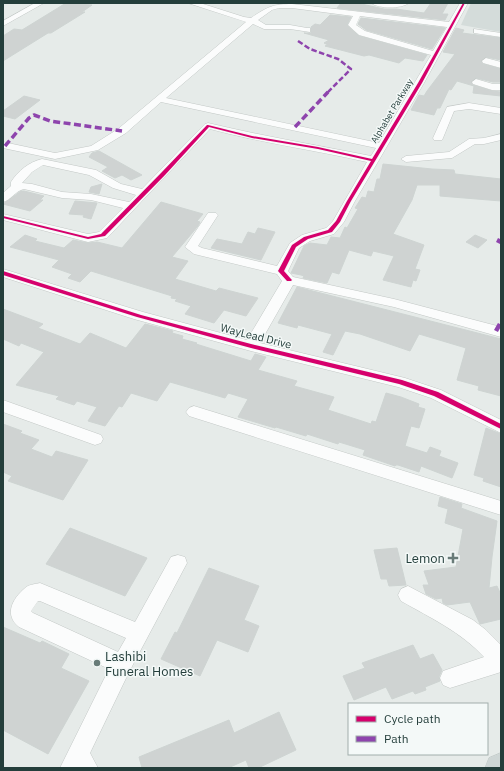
<svg xmlns="http://www.w3.org/2000/svg" width="504" height="771" viewBox="0 0 504 771" font-family="'IBM Plex Sans',sans-serif">
<rect width="100%" height="100%" fill="#e6ebe9"/>
<!-- built -->
<polygon fill="#d4dcda" points="471,3 501,3 501,32 461,25"/>
<!-- building -->
<g fill="#cfd3d2" stroke="#ced4d2">
<polygon points="66,3 92,5 82,12 85,12 51,33 48,33 3,61 3,36 14,29 22,30"/>
<polygon points="341,3 357,3 384,9 396,9 424,13 431,3 448,3 442,14 448,14 445,20 337,8"/>
<polygon points="330,15 351,17 347,25 359,36 427,55 423,61 405,58 399,63 369,55 364,56 325,46 328,45 324,43 329,40 304,33 311,33 311,27 315,24 320,25"/>
<polygon points="361,18 445,28 432,49 366,30 358,24"/>
<polygon points="456,28 464,30 462,33 501,38 501,60 486,57 481,61 483,64 501,69 501,82 493,82 476,78 471,82 473,85 492,91 501,92 501,96 473,93 474,86 457,81 451,90 449,89 440,108 437,108 434,115 411,110 419,95 424,96 427,91 455,54 443,52"/>
<polygon points="24,96 40,100 15,119 3,116 3,111"/>
<polygon points="99,151 142,175 131,180 122,175 115,178 102,171 108,167 89,157 92,153"/>
<polygon points="383,164 432,169 454,170 455,174 501,179 501,201 440,196 440,185 417,185 412,200 393,234 424,245 415,269 420,270 416,281 413,280 411,287 383,280 394,256 373,251 371,256 349,250 339,274 332,272 327,283 303,278 304,276 301,275 291,273 304,246 310,243 327,245 331,237 340,238 345,227 347,228 358,209 355,208 362,197 366,198 368,191 374,192 377,179 380,179"/>
<polygon points="102,184 99,194 89,192 91,187"/>
<polygon points="21,191 24,191 44,196 40,200 43,200 30,211 3,204"/>
<polygon points="75,201 97,203 91,219 83,217 84,215 69,214"/>
<polygon points="161,202 203,214 197,221 200,222 198,226 172,257 188,261 175,279 216,291 219,288 258,298 246,316 224,310 214,323 185,314 191,306 175,301 177,299 171,298 172,296 91,271 80,282 68,278 72,274 52,267 59,260 10,247 25,235 37,239 35,241 64,248 73,240 88,243 97,242 122,248"/>
<polygon points="258,228 275,232 261,260 211,248 217,239 242,244 248,232 255,234"/>
<polygon points="475,235 487,240 478,248 466,242"/>
<polygon points="297,287 501,339 501,396 478,390 479,386 457,380 466,348 419,334 410,351 360,334 345,331 333,355 323,352 332,334 298,325 297,328 278,323"/>
<polygon points="3,309 43,324 38,328 80,344 90,333 126,348 145,324 173,331 172,333 183,336 182,339 197,343 196,344 251,361 255,354 266,357 258,370 297,381 294,386 334,397 328,410 371,424 372,421 376,422 386,393 401,397 419,404 418,407 425,409 419,428 411,426 405,446 427,453 430,447 441,451 439,456 458,463 452,478 421,466 419,472 398,465 396,465 395,466 363,455 365,450 339,442 338,444 307,434 306,436 276,427 275,428 238,417 248,399 228,393 225,398 170,382 157,401 131,393 122,407 119,406 105,426 88,421 97,407 77,401 74,405 56,399 59,396 16,385 44,352 21,343 19,346 3,339"/>
<polygon points="3,424 22,431 20,433 39,440 31,449 52,457 56,451 88,460 63,500 8,481 12,476 3,472"/>
<polygon points="486,428 501,434 501,487 483,481 484,478 474,475"/>
<polygon points="440,497 462,504 461,508 497,521 492,557 489,588 497,586 501,595 501,619 480,624 470,602 447,605 443,603 442,598 436,599 426,594 423,585 429,585 424,571 456,567 463,529 445,523 448,509 438,506"/>
<polygon points="70,528 147,558 125,596 46,564"/>
<polygon points="397,548 406,585 389,586 387,579 381,579 374,550"/>
<polygon points="209,568 259,586 244,620 259,626 248,652 217,640 200,676 161,659 175,632 177,633"/>
<polygon points="3,627 40,643 42,641 69,654 61,668 89,681 48,754 3,730"/>
<polygon points="413,645 420,659 433,654 442,670 439,677 440,681 425,687 426,690 415,694 413,691 392,699 386,687 354,700 343,676 365,668 362,663"/>
<polygon points="279,712 296,750 258,768 249,768 246,760 228,768 142,768 139,757 229,720 234,733"/>
</g>
<g fill="none" stroke-linecap="round" stroke-linejoin="round">
<!-- minor casing -->
<g stroke="#c3c8c6" stroke-width="1">
<g id="minor">
<polygon points="35,3 44,3 3,26 3,21"/>
<path d="M188 3H200L244 17 251 18C267 7 273 4 292 4L449 22 460 3H468L424 83 355 201 344 222 334 234 310 241 299 248 288 271 293 277 394 299 501 327V337L394 307 293 285 260 343 405 378 441 390 501 420V433L431 398 398 387 251 351 134 319 3 277V269L143 312 247 340 282 281 277 274 194 254 185 247 208 213H216L218 215 198 246 202 248 277 266 290 243 302 235 326 228 333 221 367 162C315 150 262 143 210 129L107 238 88 242 3 220V214L88 234 99 232 123 208 91 200 62 198 24 189C15 191 11 200 3 202V193L11 186V182C18 171 29 162 42 159L96 170 121 184 142 189 205 124 208 123C262 136 316 145 371 156L376 148 161 102 126 133 98 150 55 159 3 148V142L55 153 91 146 118 129 246 22ZM279 8H292L353 16 348 25 359 35 431 55 379 143 166 98 253 24 264 29H290L310 32V28H307L290 25H266L258 20 272 10ZM360 16 447 27 433 51 365 31 356 25ZM43 165 89 175 113 188 136 195 129 202 91 194 62 192 32 184 22 183 32 172Z"/>
<path d="M371 3H409C401 9 379 9 371 3Z"/>
<polygon points="474,29 501,33 501,37 474,33"/>
<polygon points="486,58 501,62 501,68 483,63 482,61"/>
<polygon points="476,79 493,84 501,84 501,90 492,90 473,84 472,82"/>
<polygon points="469,103 501,108 501,114 469,109 454,111 443,138 442,140 434,140 433,138 447,107"/>
<polygon points="501,134 501,140 484,144 475,144 452,158 406,162 401,159 406,156 449,152 469,139 484,138"/>
<polygon points="3,400 101,435 103,439 101,443 95,445 3,412"/>
<polygon points="194,406 501,501 501,515 189,416 186,412 189,408"/>
<path d="M178 555 185 557 187 563 129 672 90 753 98 768H60L109 669 19 627C4 615 12 599 25 588 28 585 35 584 40 583L135 622 171 557ZM38 601H40L126 638 118 652 33 613 31 611Z"/>
<path d="M408 586 473 620 486 630 501 645V672L450 688 443 685 440 678 443 671 484 657C461 632 431 618 401 601L398 595 401 589Z"/>
</g>
</g>
<!-- major casing -->
<g stroke="#c2cac8" stroke-width="1">
<polygon id="major" points="501,753 501,768 485,768 489,758"/>
</g>
<!-- minor -->
<use href="#minor" fill="#fbfcfc" fill-rule="evenodd"/>
<!-- major -->
<use href="#major" fill="#ced6d5" fill-rule="evenodd"/>
<!-- quiet-far2 -->
<polyline stroke="#8e44ad" stroke-width="2.5" stroke-dasharray="5.5 2.5" stroke-linecap="butt" points="298,41 310,49 338,59 351,69 327,93"/>
<!-- quiet-far1 -->
<g stroke="#8e44ad" stroke-width="3.5" stroke-dasharray="7 3.5" stroke-linecap="butt">
<polyline points="295,127 328,92"/>
<polyline points="5,146 29,118 34,115 50,121 122,131"/>
</g>
<!-- quiet -->
<g stroke="#8e44ad" stroke-width="4.5" stroke-dasharray="8 4.5" stroke-linecap="butt">
<polyline points="497,240 501,242"/>
<polyline points="496,331 501,322"/>
</g>
<!-- cycleway casing -->
<g stroke="#f4f9f8" stroke-width="2">
<g id="cycleway">
<polygon points="463,3 465,3 422,83 351,201 340,222 332,232 308,239 296,247 284,271 291,279 292,280 291,281 287,281 278,271 292,245 304,237 328,230 336,221 347,201 371,161 318,149 252,138 209,127 165,175 105,236 88,239 3,218 3,216 88,237 101,234 161,173 207,125 208,125 252,136 318,147 372,159 418,83"/>
<polygon points="3,271 141,315 251,344 402,380 438,392 501,424 501,429 434,396 399,384 251,348 137,317 3,275"/>
</g>
</g>
<!-- cycleway -->
<use href="#cycleway" fill="#d6006c" fill-rule="evenodd"/>
</g>
<!-- markers -->
<g fill="#687b78" stroke="#f4f9f8" stroke-width="1.5">
<path d="M451 552h4v4h4v4h-4v4h-4v-4h-4v-4h4z"/>
<circle cx="97" cy="663" r="4"/>
</g>
<g text-anchor="middle" stroke-width="3" stroke-linejoin="round" paint-order="stroke">
<!-- far-street labels -->
<g font-size="9" fill="#243e3b" stroke="#f4f9f8">
<text transform="translate(392 111) rotate(-59)" y="3">Alphabet Parkway</text>
</g>
<!-- street labels -->
<g font-size="11" fill="#243e3b" stroke="#f4f9f8">
<text transform="translate(256 336) rotate(14)" y="4">WayLead Drive</text>
</g>
<!-- near-poi labels -->
<g font-size="13" fill="#243e3b" stroke="#f4f9f8" text-anchor="end">
<text x="445" y="563">Lemon</text>
<text x="105" y="661" text-anchor="start">Lashibi<tspan x="105" dy="15">Funeral Homes</tspan></text>
</g>
</g>
<!-- border -->
<rect width="504" height="771" fill="none" stroke="#243e3b" stroke-width="8"/>
<!-- legend -->
<rect x="348" y="703" width="140" height="52" fill="#f4f9f8" stroke="#a1aeac"/>
<rect x="356" y="716" width="20" height="6" fill="#d6006c" stroke="#a1aeac"/>
<text x="384" y="723" font-size="12" fill="#243e3b">Cycle path</text>
<rect x="356" y="736" width="20" height="6" fill="#8e44ad" stroke="#a1aeac"/>
<text x="384" y="743" font-size="12" fill="#243e3b">Path</text>
</svg>
